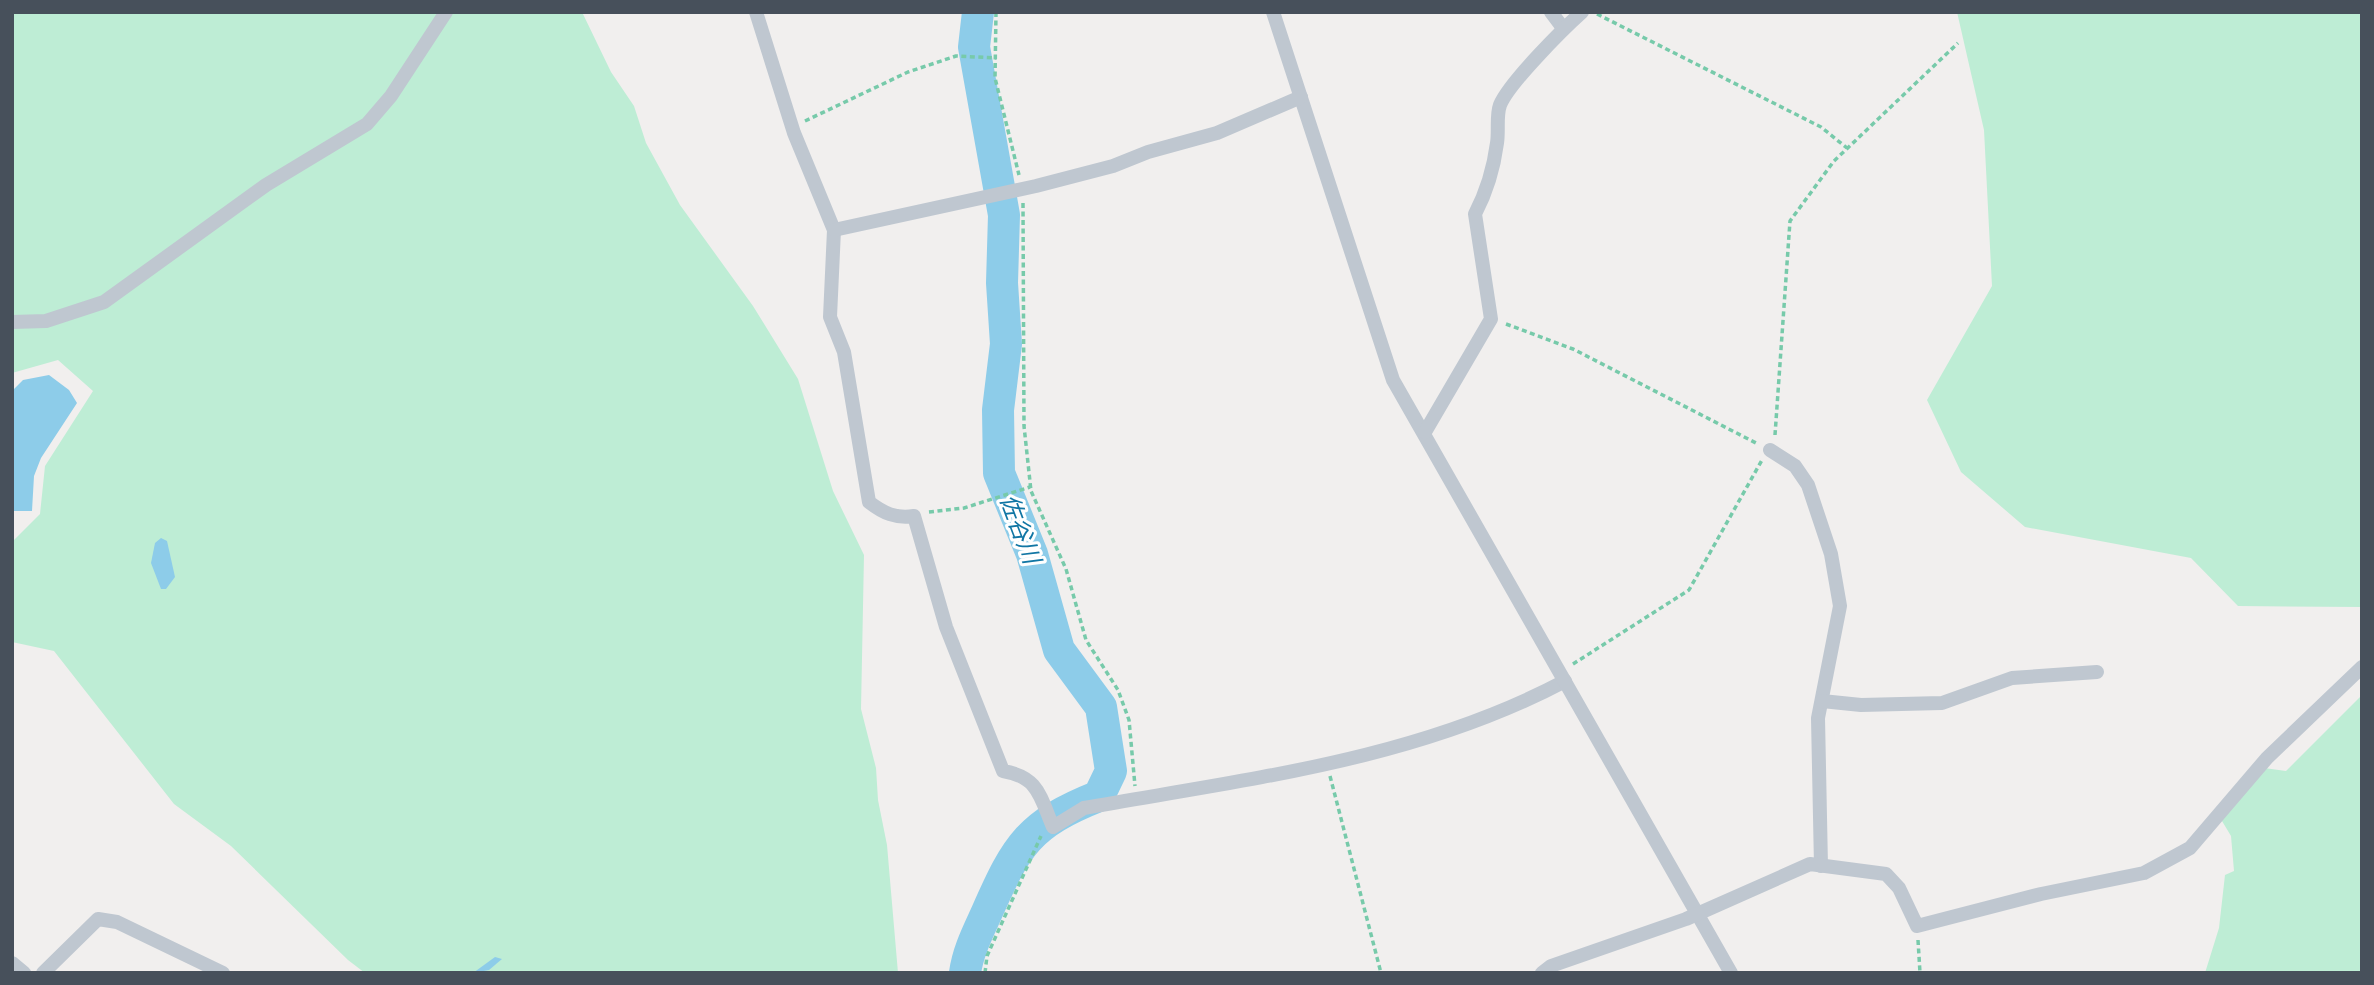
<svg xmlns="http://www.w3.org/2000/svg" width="2374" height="985" viewBox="0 0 2374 985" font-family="'Noto Sans','Noto Sans JP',sans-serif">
<rect width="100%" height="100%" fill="#f1efee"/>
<!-- green -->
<g fill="#beedd5">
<polygon points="12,12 582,12 611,72 634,106 646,143 680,205 753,306 798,379 833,491 864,555 861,709 876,768 878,800 887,845 898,973 365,973 348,960 231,846 174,804 54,651 12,642 12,542 40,514 45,466 93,391 58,360 12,373"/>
<polygon points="1957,12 2362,12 2362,607 2238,606 2191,558 2025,527 1961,472 1927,400 1992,286 1984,130"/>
<polygon points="2362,695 2362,973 2205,973 2219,928 2225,875 2234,871 2231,836 2222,821 2224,805 2264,768 2286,771"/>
</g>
<!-- water -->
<g fill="#8dcce9">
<polygon points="49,375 69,390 77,403 41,458 34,476 32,511 12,511 12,391 23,380"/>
<polygon points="161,538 167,541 175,577 166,589 161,589 151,563 155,543"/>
<polygon points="495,957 502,959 489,970 473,973"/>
</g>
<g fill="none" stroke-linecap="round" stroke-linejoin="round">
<!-- river -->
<path stroke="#8dcce9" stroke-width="32" d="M965 973C968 951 978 932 987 912 1017 844 1029 824 1099 796L1111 771 1101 707 1059 650 1032 554 999 473 998 410 1006 344 1002 283 1004 215 974 47 978 12"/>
<!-- path -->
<g stroke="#77caaa" stroke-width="3.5" stroke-dasharray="5 3.5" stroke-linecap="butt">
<polyline points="996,12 995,78 1019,175"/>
<polyline points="1597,14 1821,127 1847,148"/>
<polyline points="805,121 908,72 956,56 996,58"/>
<polyline points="1023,203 1024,426 1031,491 1066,569 1086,640 1118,690 1129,720 1135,786"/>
<polyline points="1506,324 1573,349 1758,444"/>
<polyline points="1775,435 1790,221 1834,161 1958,43"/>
<polyline points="929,512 964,508 1030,487"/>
<polyline points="1573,664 1689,590 1762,460"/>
<polyline points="1330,776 1381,973"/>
<polyline points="1918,940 1920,973"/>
<polyline points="985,973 987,956 1041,836"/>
</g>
<!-- minor -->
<g stroke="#bfc7d0" stroke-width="14">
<path d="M756 12 794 133 834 230 830 317 844 352 869 502C883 513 896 519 914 516L946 627 1003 771C1039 777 1040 797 1053 827L1084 808C1247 779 1416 760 1565 681"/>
<polyline points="1273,12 1393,380 1731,973"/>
<polyline points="1551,12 1563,28"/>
<polyline points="834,230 1036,186 1113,166 1148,152 1217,133 1301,97"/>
<polyline points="12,322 46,321 104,302 266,185 367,124 391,96 446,12"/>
<path d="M1425 432 1491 319 1475 214C1486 193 1494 166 1497 143 1499 131 1496 116 1500 105 1509 83 1563 29 1582 12"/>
<polyline points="1770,450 1795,466 1808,485 1831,554 1840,606 1818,718 1821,866"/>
<polyline points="1822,701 1861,705 1942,703 2012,678 2097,672"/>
<polyline points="12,963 24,973"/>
<polyline points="43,973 98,919 117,922 223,973"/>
<polyline points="1542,973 1551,966 1686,919 1810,864 1886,874 1899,888 1917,926 2041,894 2144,873 2190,848 2267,758 2362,667"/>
</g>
</g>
<g text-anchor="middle" stroke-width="6" stroke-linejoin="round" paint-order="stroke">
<!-- water labels -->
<g font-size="24" font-style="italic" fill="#1176a4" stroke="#fff">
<text transform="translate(1020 529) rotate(69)" y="8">佐谷川</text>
</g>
</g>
<!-- border -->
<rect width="2374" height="985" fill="none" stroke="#47505b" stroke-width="28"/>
</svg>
